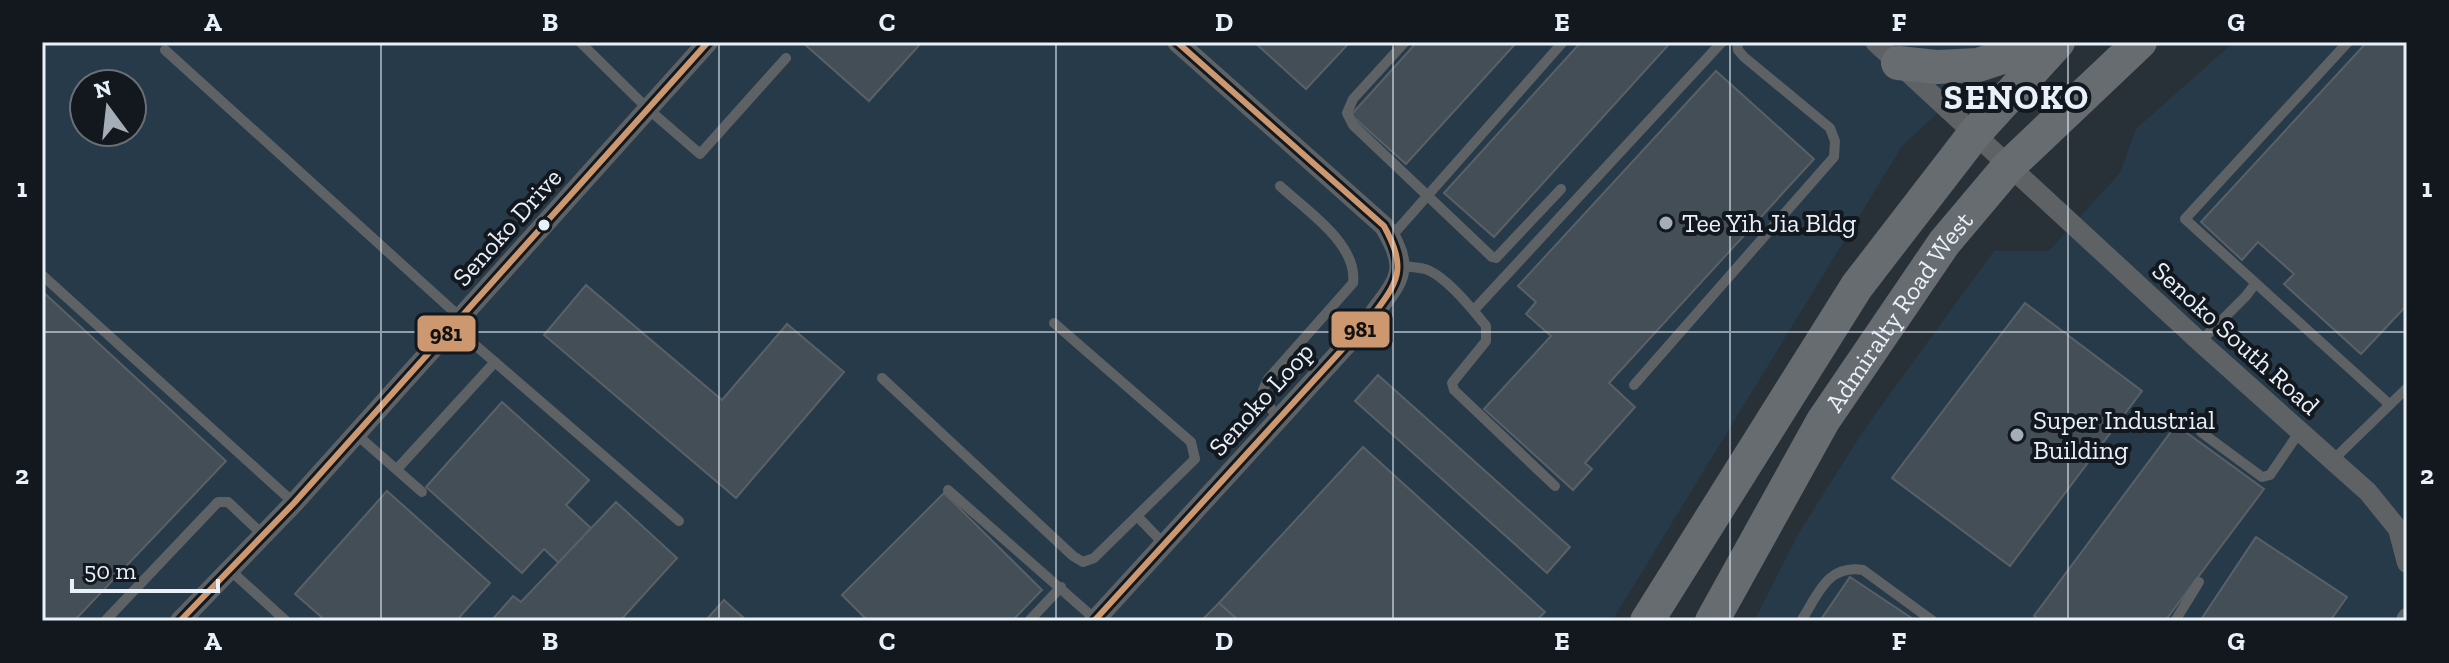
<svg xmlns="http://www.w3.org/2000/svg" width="2449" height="663" viewBox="0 0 2449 663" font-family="'Zilla Slab',serif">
<rect width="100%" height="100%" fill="#293138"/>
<!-- built -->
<g fill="#273a4a" fill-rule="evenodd">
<path d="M42 42H2015L1902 146 1612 621H42ZM84 84H132V132H84Z"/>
<polygon points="2234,42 2407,42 2407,621 1754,621 1800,531 1866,427 1994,251 2049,251 2120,173 2136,129"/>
</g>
<!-- building -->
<g fill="#434e57" stroke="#596066" stroke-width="2">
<polygon points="802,42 922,42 869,101"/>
<polygon points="1254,42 1350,42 1306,89"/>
<polygon points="1417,42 1517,42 1406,164 1351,115"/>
<polygon points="1581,42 1671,42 1494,237 1444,193"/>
<polygon points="2367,42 2407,42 2407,305 2361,354 2284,284 2294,274 2258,242 2242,260 2201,222"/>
<polygon points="1716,71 1814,159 1609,383 1635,407 1585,463 1592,469 1573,490 1484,409 1551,336 1526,314 1536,302 1518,286"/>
<polygon points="586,285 722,400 787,324 844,372 736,498 544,335"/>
<polygon points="42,291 226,461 74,621 42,621"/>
<polygon points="2025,303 2142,391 2010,566 1892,478"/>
<polygon points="1378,375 1570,547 1547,573 1355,401"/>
<polygon points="502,402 589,480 566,505 591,528 559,563 544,549 522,573 426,487"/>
<polygon points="2176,425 2264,489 2165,621 2041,621 2034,616"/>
<polygon points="1363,447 1545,612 1536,621 1239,621 1219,603"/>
<polygon points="387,491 490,583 456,621 326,621 295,594"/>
<polygon points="944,493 1042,590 1012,621 868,621 842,595"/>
<polygon points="616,502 677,558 620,621 491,621 513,596 521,602"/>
<polygon points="2256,537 2347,597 2330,621 2200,621"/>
<polygon points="1850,577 1916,621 1820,621"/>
<polygon points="724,600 747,621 705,621"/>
<polygon points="1219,603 1239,621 1201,621"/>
</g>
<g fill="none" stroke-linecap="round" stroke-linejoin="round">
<!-- service -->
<g stroke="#5f6265" stroke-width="10">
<polyline points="580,42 647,108 700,154 786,58"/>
<polyline points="1405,42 1353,99 1347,113 1353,125 1492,257 1496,258 1561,189"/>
<polyline points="2348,42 2185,219 2389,404"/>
<polyline points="165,50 461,318"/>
<polyline points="1391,237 1563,42"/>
<path d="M1399 265C1408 267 1417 267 1425 269 1445 275 1473 310 1486 326V341L1452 383 1454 390 1555 486"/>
<polyline points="42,275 294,503"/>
<polyline points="1474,310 1722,42"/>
<polyline points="453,326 679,521"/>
<polyline points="2200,342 2246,296 2255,284"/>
<polyline points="882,378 1073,556 1083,562 1094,558 1195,459 1191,442 1054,323"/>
<polyline points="1634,385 1834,157 1835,141 1830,128 1744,57 1738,50 1737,42"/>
<path d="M1278 419 1266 401 1263 390 1268 379 1353 283C1358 244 1307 211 1280 186"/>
<polyline points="2201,432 2262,477 2270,475 2300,431"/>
<polyline points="356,434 422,492"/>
<polyline points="2333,460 2407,388"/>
<polyline points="397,469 495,362"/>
<polyline points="948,490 1095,619"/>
<polyline points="1137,516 1164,544"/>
<polyline points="230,570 286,621"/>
<polyline points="105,621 218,502 228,502 262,534"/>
<polyline points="1029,621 1061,587"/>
<path d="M1801 621C1818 595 1827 564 1863 570L1933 621"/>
<polyline points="2175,621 2199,582"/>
</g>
<!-- minor -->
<g stroke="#5f6265" stroke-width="20">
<polyline points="1875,42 2200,342 2368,492 2398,529 2407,563"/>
<polyline points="180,621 294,503 708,42"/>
<path d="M1094 621 1370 319C1399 279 1412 272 1384 226L1177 42"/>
<polyline points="2406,621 2407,618"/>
</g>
<!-- primary -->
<g stroke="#666c70" stroke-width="34">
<polyline points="1898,63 1937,67 1978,65 2049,42"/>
<polyline points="1647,621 1857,286 1975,133 2058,42"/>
<path id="s1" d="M1712 621 1823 421 1944 243 2008 167 2140 42"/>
</g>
<!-- bus-1 casing -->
<g stroke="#12181e" stroke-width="12">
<g id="bus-1">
<polyline points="180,621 294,503 708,42"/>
<path d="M1094 621 1370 319C1398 282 1408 270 1384 226L1177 42"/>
</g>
</g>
<!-- bus-1 -->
<use href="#bus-1" stroke="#cd976f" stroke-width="6"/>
</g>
<!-- grid -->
<path fill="none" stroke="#e8f1fa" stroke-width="2" stroke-opacity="0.55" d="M381 42V621M719 42V621M1056 42V621M1393 42V621M1730 42V621M2068 42V621M42 332H2407"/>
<!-- markers -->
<g fill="#a5aeb6" stroke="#12181e" stroke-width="3">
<circle cx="1666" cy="223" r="8"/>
<circle cx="2017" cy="435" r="8"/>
</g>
<circle fill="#e8f1fa" stroke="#12181e" stroke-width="3" cx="544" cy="225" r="7"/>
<g text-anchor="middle" stroke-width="8" stroke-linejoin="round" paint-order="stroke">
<!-- poi labels -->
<g font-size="26" fill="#e8f1fa" stroke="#12181e" text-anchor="start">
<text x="1682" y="232">Tee Yih Jia Bldg</text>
<text x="2033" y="429">Super Industrial<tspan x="2033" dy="30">Building</tspan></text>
</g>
<!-- street labels -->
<g font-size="26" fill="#e8f1fa" stroke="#12181e">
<text transform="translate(507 227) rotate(-48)" y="9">Senoko Drive</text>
<text dy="9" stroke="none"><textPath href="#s1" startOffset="362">Admiralty Road West</textPath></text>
<text transform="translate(2236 338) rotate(42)" y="9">Senoko South Road</text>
<text transform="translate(1261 399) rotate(-48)" y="9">Senoko Loop</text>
</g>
<!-- district labels -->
<g font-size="34" font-weight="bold" letter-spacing="2" fill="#e8f1fa" stroke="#12181e">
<text x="2017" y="109">SENOKO</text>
</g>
</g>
<g stroke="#12181e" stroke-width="3">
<rect x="1330" y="310" width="61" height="39" rx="8" fill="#cd976f"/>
<rect x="416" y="314" width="61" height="39" rx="8" fill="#cd976f"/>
</g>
<g font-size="22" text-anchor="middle" font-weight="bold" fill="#111">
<text x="1360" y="337">981</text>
<text x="446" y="341">981</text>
</g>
<!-- border -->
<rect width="2449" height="663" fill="none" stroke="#12181e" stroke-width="88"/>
<!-- north arrow -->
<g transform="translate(108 108) rotate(345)"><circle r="38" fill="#12181e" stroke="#686f76" stroke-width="2"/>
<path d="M0-6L14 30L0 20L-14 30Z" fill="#a5aeb6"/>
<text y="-12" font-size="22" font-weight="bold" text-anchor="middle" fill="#e8f1fa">N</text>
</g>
<!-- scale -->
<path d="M72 579v12h146v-12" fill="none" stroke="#e8f1fa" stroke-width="4"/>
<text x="84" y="579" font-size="24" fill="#e8f1fa" stroke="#12181e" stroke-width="6" paint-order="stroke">50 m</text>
<rect x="44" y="44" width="2361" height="575" fill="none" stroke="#e8f1fa" stroke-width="3"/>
<g font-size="26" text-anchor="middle" font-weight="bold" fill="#e8f1fa">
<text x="213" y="31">A</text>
<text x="550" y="31">B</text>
<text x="887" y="31">C</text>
<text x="1224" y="31">D</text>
<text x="1562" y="31">E</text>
<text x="1899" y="31">F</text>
<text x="2236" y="31">G</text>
<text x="22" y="197">1</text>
<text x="2427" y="197">1</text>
<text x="22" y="484">2</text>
<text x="2427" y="484">2</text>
<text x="213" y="650">A</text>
<text x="550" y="650">B</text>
<text x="887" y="650">C</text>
<text x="1224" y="650">D</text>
<text x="1562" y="650">E</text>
<text x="1899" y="650">F</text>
<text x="2236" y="650">G</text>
</g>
</svg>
